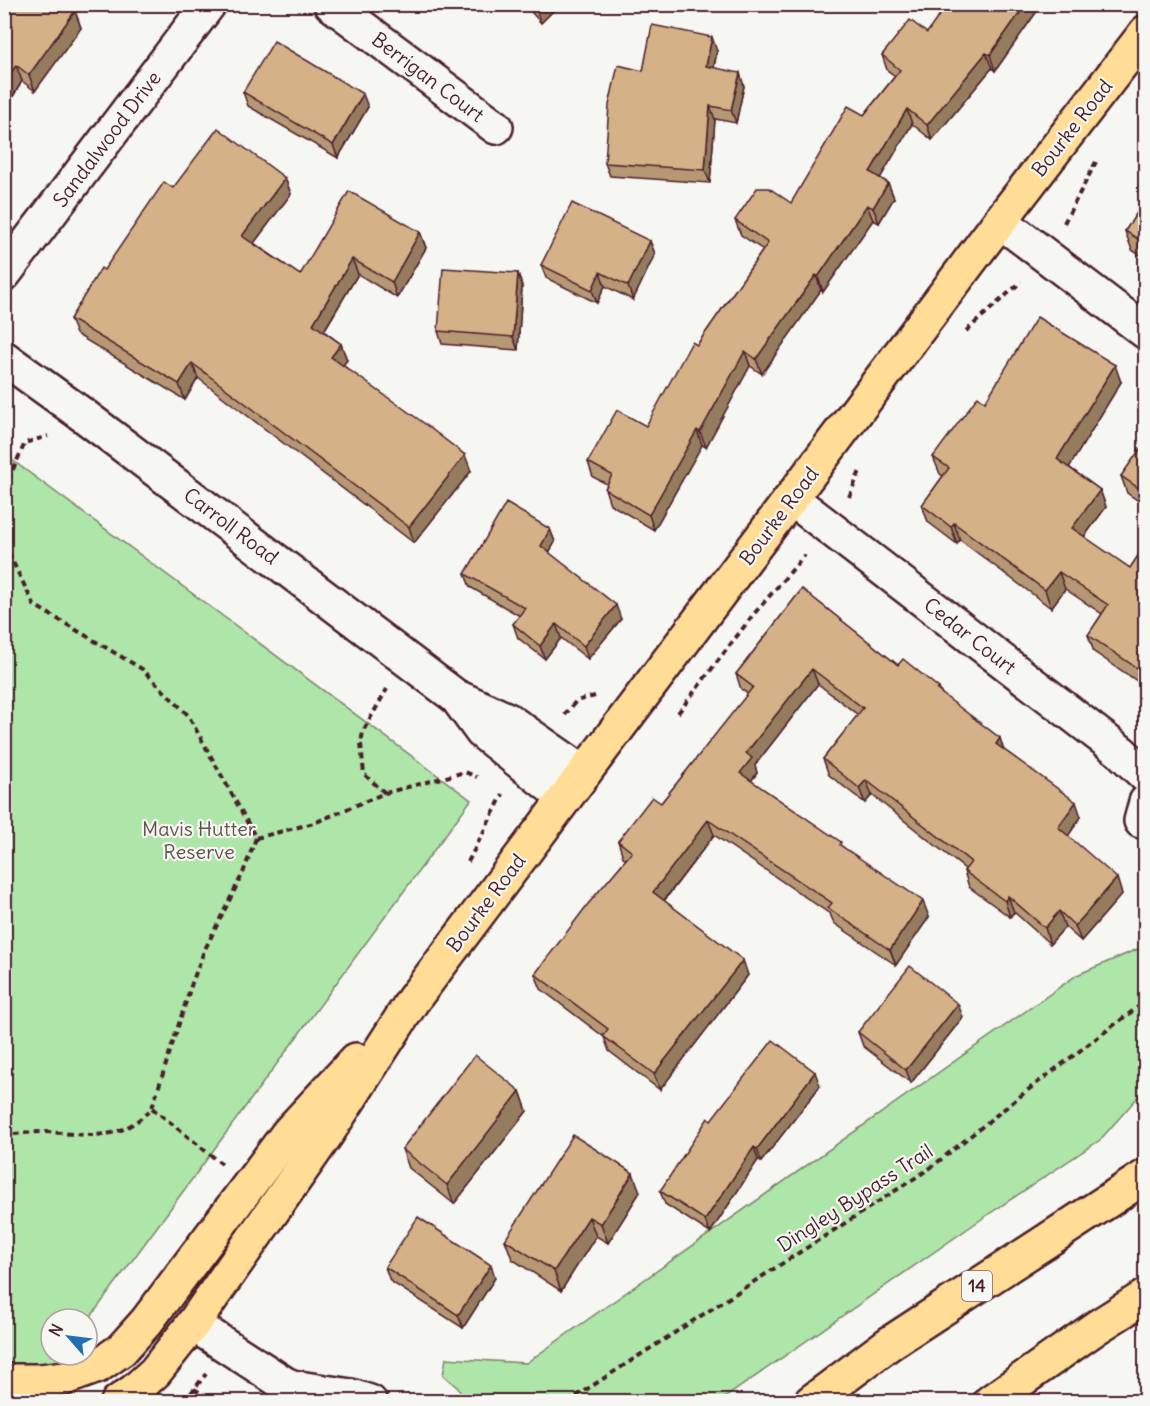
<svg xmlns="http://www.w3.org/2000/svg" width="1150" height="1406" viewBox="0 0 1150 1406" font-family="Delius,sans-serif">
<rect width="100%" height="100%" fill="#f6f6f2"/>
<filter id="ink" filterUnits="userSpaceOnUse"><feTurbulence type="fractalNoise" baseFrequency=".0167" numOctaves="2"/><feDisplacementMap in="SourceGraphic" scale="12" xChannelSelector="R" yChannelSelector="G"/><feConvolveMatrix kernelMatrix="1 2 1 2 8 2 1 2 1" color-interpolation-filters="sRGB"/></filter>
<g filter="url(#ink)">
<!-- green -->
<g fill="#aee5a9" stroke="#7c826a" stroke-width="1.5">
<polygon points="4,454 471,800 87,1322 87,1319 51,1319 51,1355 63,1355 49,1373 4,1373"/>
<polygon points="1145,946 1145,1089 1100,1140 983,1218 720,1401 464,1401 458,1388 443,1375 446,1358 526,1363 1077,975"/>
</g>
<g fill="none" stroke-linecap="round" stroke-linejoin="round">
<!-- minor casing -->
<g stroke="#4a1f2b" stroke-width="38">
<g id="minor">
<polyline points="331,4 496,127"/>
<polyline points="1000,221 1146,332"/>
<polyline points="4,274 209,4"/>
<polyline points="4,358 87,418 455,696 508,720 584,773"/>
<polyline points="792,499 1121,752 1146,776"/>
<polyline points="460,702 482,732 565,798"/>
<polyline points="1141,821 1146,802"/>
<polyline points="193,1324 285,1384 292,1387 351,1396 370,1402"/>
</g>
</g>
<!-- major casing -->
<g stroke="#4a1f2b" stroke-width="38">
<g id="major">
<polyline points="4,1381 40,1381 65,1378 98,1366 121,1350 147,1321 289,1132 356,1060"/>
<polyline points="118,1402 134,1391 155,1372 193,1324 328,1132 413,1000 1000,221 1146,32"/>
</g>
</g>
<!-- highway casing -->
<g stroke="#4a1f2b" stroke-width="38">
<g id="highway">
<polyline points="811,1402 890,1343 1146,1176"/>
<polyline points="990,1402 1097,1327 1146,1296"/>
</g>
</g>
<!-- path -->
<g stroke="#4a1f2b" stroke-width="4" stroke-dasharray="6 4.5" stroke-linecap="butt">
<polyline points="1064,223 1098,158"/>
<polyline points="966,331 1021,282"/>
<polyline points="4,489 25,443 48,436"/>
<polyline points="849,497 860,471"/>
<path d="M4 544 34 605 142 669 188 715 256 838 243 873 204 951 192 983 152 1108C115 1146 88 1133 42 1132 30 1132 17 1134 4 1135"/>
<polyline points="678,713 753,615 805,555"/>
<polyline points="565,715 576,701 595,696"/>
<polyline points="385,793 364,774 361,744 363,731 387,689"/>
<polyline points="256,838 314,823 385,793 465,772 477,777"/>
<polyline points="468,862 503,794"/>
<polyline points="152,1108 222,1164"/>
<polyline points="194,1389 216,1402"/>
<polyline points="184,1402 206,1374"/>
<polyline points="567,1402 929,1169 1033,1086 1146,1001"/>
</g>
<!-- minor -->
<use href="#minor" stroke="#f6f6f2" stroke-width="33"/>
<!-- major -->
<use href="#major" stroke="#ffdd96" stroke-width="33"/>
<!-- highway -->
<use href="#highway" stroke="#ffdd96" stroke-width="33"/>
</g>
<!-- wall -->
<g fill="#b79874" stroke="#4a1f2b" stroke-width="1.5">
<polygon points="4,4 68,6 75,11 81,28 35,91 22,81 4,112"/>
<polygon points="524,4 560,4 541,23"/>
<polygon points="1042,4 995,71 992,68 932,140 912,124 880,178 888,183 894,198 879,223 873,220 823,292 821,290 762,374 750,366 706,447 702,445 654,530 610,504 605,489 607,484 593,477 588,462 646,426 697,345 763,250 741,235 735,220 791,203 864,115 895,76 887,70 882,55 927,33"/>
<polygon points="717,51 714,68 744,86 736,123 715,119 710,183 610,176 605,163 643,71"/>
<polygon points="243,92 368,107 338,158 248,106"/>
<polygon points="285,178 291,194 254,243 300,275 420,232 426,248 397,298 358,274 324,331 341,344 347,360 343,365 471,471 414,543 198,378 185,400 76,334 70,319 104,270 173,188"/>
<polygon points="1146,199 1146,259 1132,250 1125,231"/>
<polygon points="650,241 655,254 633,300 605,286 597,303 546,278 541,265"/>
<polygon points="518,273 522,286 518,350 442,344 438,331"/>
<polygon points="1121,382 1069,467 1100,490 1106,507 1084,537 1130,568 1146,544 1146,687 1094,652 1088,635 1102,614 1065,589 1051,608 960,540 957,544 928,522 922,505 943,476 940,474 933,457 985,402"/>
<polygon points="1146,441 1146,506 1127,493 1121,476"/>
<polygon points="550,529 555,542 549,553 621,619 588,659 561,638 545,659 518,638 513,624 520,616 470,587 465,574"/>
<polygon points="802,589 898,665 939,688 941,693 1004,750 1081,817 1068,836 1122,894 1081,941 1065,927 1050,944 1014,912 1010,917 969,887 964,871 965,869 872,795 865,803 829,775 823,759 858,715 818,684 755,765 757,773 751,781 843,847 929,917 896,965 834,923 830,914 714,835 664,901 748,975 660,1090 609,1051 604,1037 541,989 535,974 626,859 623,857 618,841 661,803 748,694 741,689 736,674"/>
<polygon points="963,1017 911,1083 863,1046 858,1032"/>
<polygon points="820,1086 761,1162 758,1160 710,1233 665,1204 660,1191 711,1120"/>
<polygon points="520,1091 527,1111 454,1204 409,1168 402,1149"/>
<polygon points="640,1192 608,1243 596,1236 561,1291 512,1259 505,1240"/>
<polygon points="491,1265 495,1278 463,1328 390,1281 385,1267"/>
</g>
<!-- shaded-wall -->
<g fill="#957c5e" stroke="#4a1f2b" stroke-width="1.5">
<polygon points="538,4 560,4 541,23 535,7"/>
<polygon points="1026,4 1042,4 995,71 990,55"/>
<polygon points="75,11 81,28 35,91 29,75"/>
<polygon points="712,37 717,51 711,80 706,66"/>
<polygon points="986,53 992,68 932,140 927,125"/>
<polygon points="16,65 22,81 4,112 4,86"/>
<polygon points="740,73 744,86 736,123 731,110"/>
<polygon points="363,94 368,107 338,158 333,145"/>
<polygon points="710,106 715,119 710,183 705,170"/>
<polygon points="907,109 912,124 875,187 870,172"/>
<polygon points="285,178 291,194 248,251 242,236"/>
<polygon points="888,183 894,198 879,223 873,208"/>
<polygon points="867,205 873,220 823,292 818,277"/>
<polygon points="420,232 426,248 397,298 392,282"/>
<polygon points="650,241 655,254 633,300 628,286"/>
<polygon points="352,259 358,274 319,339 313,324"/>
<polygon points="600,272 605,286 597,303 592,290"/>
<polygon points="518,273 522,286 518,350 513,337"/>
<polygon points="816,275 821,290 762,374 756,359"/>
<polygon points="341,344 347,360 337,373 331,357"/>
<polygon points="745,351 750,366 706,447 700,432"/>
<polygon points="192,363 198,378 185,400 179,384"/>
<polygon points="1115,365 1121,382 1064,476 1057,459"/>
<polygon points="697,430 702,445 654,530 649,515"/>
<polygon points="465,455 471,471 414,543 409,527"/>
<polygon points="1100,490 1106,507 1078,545 1072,528"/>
<polygon points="954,523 960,540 957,544 951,527"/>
<polygon points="550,529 555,542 545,560 541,546"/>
<polygon points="1059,572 1065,589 1051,608 1045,590"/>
<polygon points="616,605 621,619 588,659 584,646"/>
<polygon points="556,624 561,638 545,659 540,646"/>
<polygon points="812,669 818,684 755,765 757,773 745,789 740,773 746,753"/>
<polygon points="1000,738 1005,754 996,744"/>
<polygon points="866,780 872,795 865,803 859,788"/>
<polygon points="1076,802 1081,817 1064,842 1058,827"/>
<polygon points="708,820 714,835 658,908 653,892"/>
<polygon points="1117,878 1122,894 1081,941 1075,926"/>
<polygon points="1008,896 1014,912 1010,917 1005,901"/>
<polygon points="923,901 929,917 896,965 890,950"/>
<polygon points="1059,911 1065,927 1050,944 1045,928"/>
<polygon points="743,960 748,975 660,1090 654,1074"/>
<polygon points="958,1004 963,1017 911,1083 906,1070"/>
<polygon points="815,1072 820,1086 761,1162 757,1149"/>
<polygon points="520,1091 527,1111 454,1204 447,1185"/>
<polygon points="754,1147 758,1160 710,1233 705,1220"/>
<polygon points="633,1173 640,1192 608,1243 601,1224"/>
<polygon points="589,1217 596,1236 561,1291 554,1271"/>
<polygon points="491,1265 495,1278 463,1328 458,1315"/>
</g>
<!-- building -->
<g fill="#d5b187" stroke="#4a1f2b" stroke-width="1.5">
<polygon points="4,4 66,4 75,11 29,75 16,65 4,86"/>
<polygon points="947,4 1026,4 990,55 986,53 927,125 907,109 870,172 888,183 873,208 867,205 818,277 816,275 756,359 745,351 700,432 697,430 649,515 605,489 612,475 588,462 617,410 646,426 692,342 697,345 768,243 735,220 757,188 769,188 791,203 848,106 864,115 900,70 882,55 910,20 927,33"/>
<polygon points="652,25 712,37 706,66 740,73 731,110 710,106 705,170 605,163 609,105 618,65 643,71"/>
<polygon points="274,41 363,94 333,145 243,92"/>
<polygon points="218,128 285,178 242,236 300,275 349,191 420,232 392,282 352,259 313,324 341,344 331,357 421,421 465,455 409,527 192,363 179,384 70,319 101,268 104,270 164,182 173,188"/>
<polygon points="1146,199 1146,244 1125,231"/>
<polygon points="572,203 650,241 628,286 600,272 592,290 541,265"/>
<polygon points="443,268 518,273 513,337 438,331"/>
<polygon points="1037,317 1115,365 1057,459 1100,490 1072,528 1130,568 1146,544 1146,674 1088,635 1108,605 1059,572 1045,590 954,523 951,527 922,505 949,468 933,457 978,396 985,402"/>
<polygon points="1146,441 1146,493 1121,476"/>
<polygon points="506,503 550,529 541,546 616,605 584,646 556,624 540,646 513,624 525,608 465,574"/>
<polygon points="802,589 898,665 903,659 939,688 937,690 1000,738 996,744 1076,802 1058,827 1117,878 1075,926 1059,911 1045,928 1008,896 1005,901 964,871 971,862 866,780 859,788 823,759 863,708 812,669 746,753 752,758 740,773 841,842 840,845 923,901 890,950 828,908 832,903 708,820 653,892 743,960 654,1074 603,1036 608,1029 535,974 588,904 632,852 618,841 652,797 661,803 753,687 736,674"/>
<polygon points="910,966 958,1004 906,1070 858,1032"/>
<polygon points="773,1040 815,1072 757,1149 754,1147 705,1220 660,1191 708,1118 711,1120"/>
<polygon points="475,1055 520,1091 447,1185 402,1149"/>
<polygon points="573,1135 633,1173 601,1224 589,1217 554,1271 505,1240"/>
<polygon points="418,1217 491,1265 458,1315 385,1267"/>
</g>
</g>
<g text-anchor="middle" stroke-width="4.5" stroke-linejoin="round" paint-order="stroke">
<!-- shield labels -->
<rect fill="#f6f6f2" stroke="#7e6067" stroke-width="1.5" x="962" y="1271" width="30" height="30" rx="4.5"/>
<g font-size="18" font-weight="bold" fill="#4a1f2b">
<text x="977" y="1292">14</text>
</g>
<!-- street labels -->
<g font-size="20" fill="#4a1f2b" stroke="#f6f6f2">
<text transform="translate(428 77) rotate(37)" y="7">Berrigan Court</text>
<text transform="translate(1072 128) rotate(-52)" y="7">Bourke Road</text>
<text transform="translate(107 139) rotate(-53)" y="7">Sandalwood Drive</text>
<text transform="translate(779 516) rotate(-53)" y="7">Bourke Road</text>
<text transform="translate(231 526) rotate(37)" y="7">Carroll Road</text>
<text transform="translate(970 636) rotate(38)" y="7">Cedar Court</text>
<text transform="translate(486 903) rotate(-53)" y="7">Bourke Road</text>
<text transform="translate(855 1198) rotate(-33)" y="7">Dingley Bypass Trail</text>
</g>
<!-- park labels -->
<g font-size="20" fill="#63504a" stroke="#f6f6f2">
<text x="199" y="836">Mavis Hutter<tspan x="199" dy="23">Reserve</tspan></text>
</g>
</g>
<!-- margin -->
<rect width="1150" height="1406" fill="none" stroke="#f6f6f2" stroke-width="24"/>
<rect x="12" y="12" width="1126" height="1382" fill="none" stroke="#4a1f2b" stroke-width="2" filter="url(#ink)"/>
<!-- north arrow -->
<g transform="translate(69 1337) rotate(298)"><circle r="28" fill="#f6f6f2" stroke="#b1a0a2" stroke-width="1.5"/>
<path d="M0-4.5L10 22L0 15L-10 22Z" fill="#1f6fb2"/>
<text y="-9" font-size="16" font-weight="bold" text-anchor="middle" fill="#4a1f2b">N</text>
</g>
</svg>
